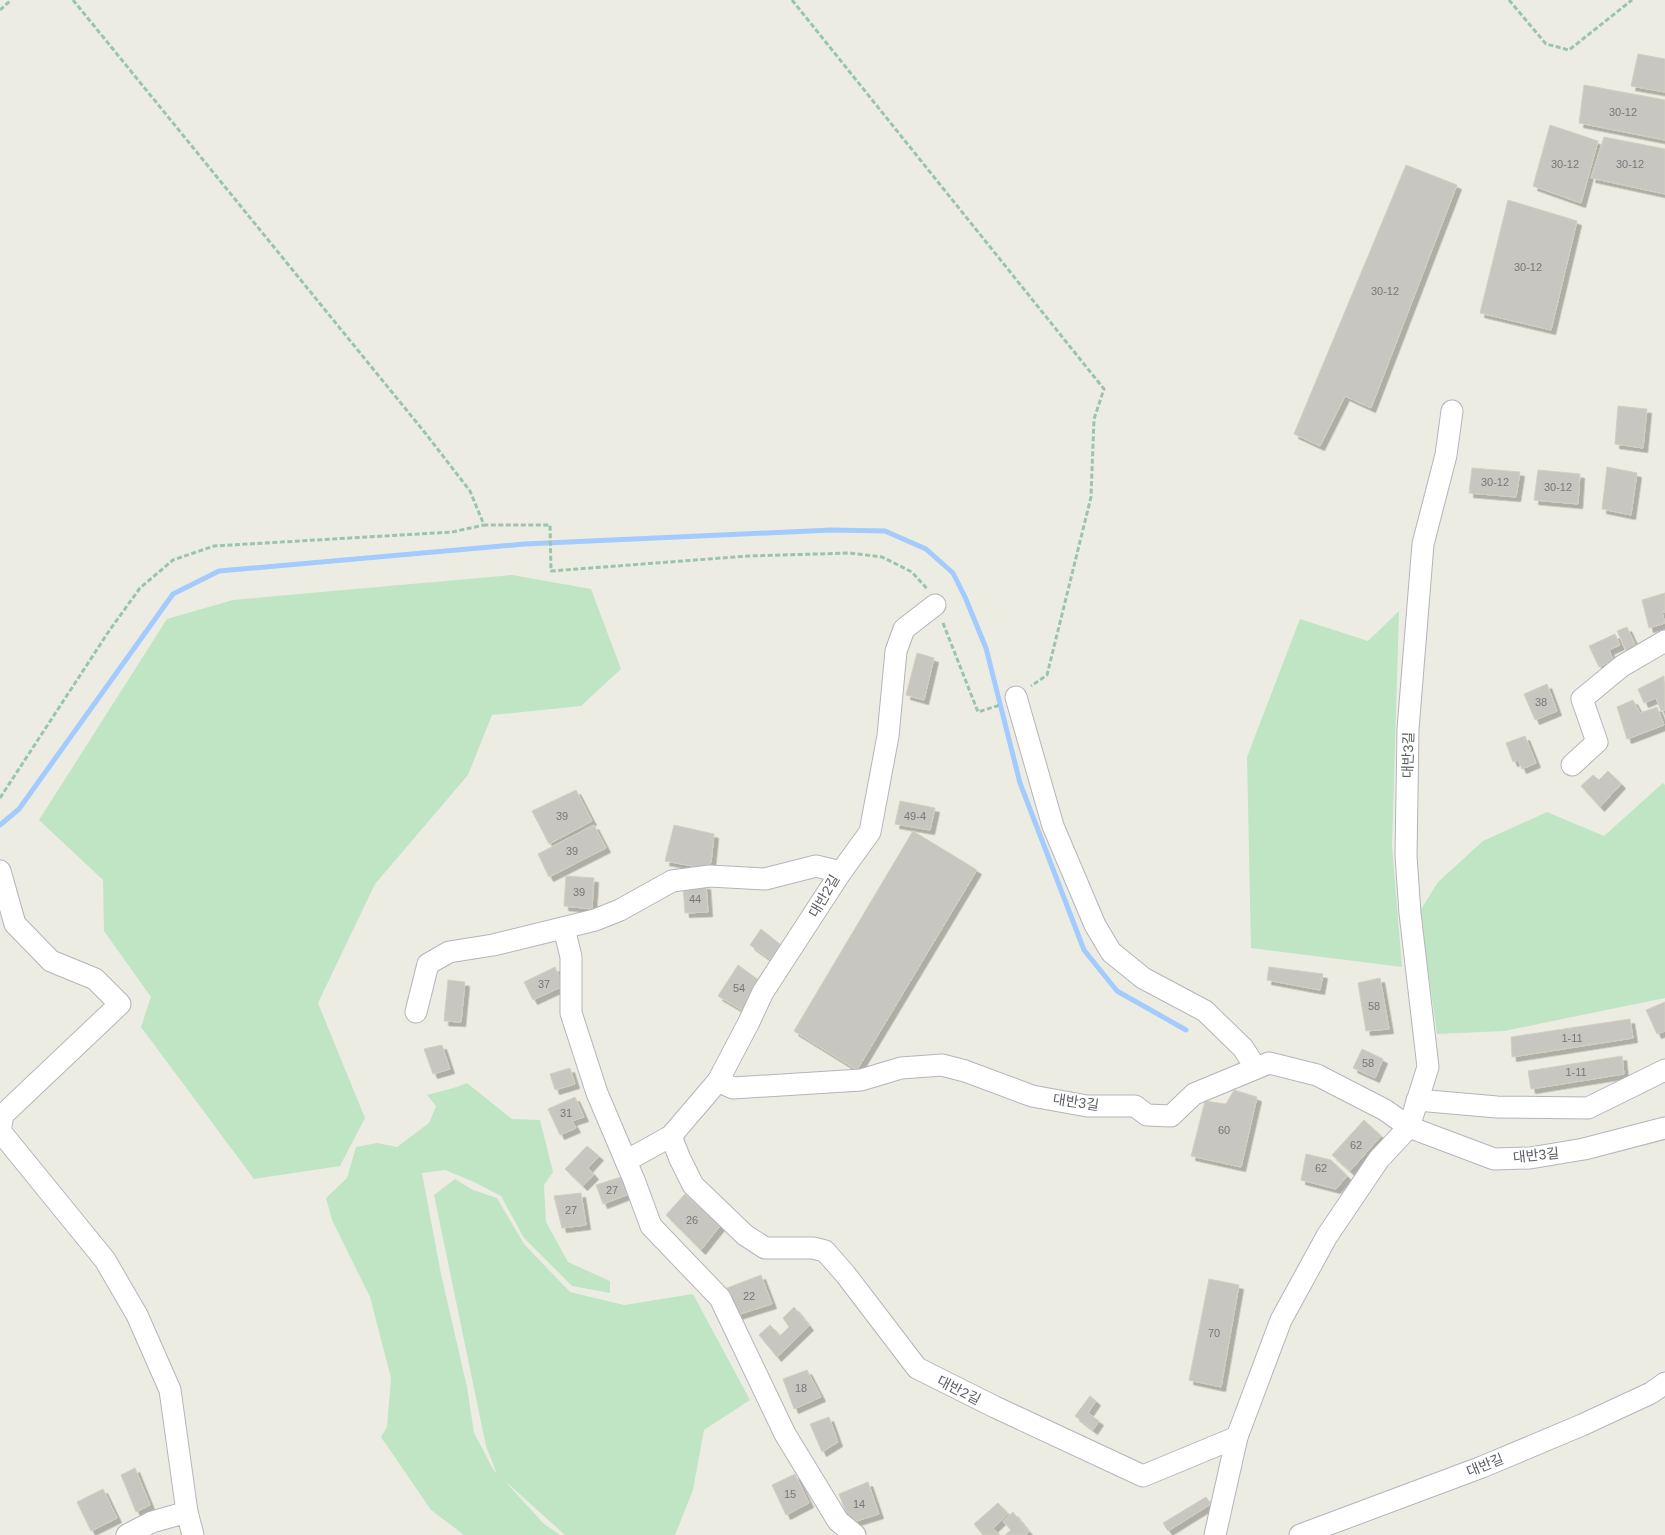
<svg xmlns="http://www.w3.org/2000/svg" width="1665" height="1535" viewBox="0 0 1665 1535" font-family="Arial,'Noto Sans KR',sans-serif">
<defs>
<filter id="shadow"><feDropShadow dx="4.5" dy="4.5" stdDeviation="0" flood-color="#0004"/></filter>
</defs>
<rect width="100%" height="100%" fill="#edece3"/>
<!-- green -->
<g fill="#bfe5c4">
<polygon points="512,575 591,589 621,669 581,706 492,715 468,775 375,884 318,1003 365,1118 340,1166 254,1179 141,1027 151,997 104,931 103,880 39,820 167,619 233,600"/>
<polygon points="1399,611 1392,846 1402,967 1251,948 1247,757 1300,619 1368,641"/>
<polygon points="1663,783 1665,785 1665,998 1504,1031 1437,1034 1420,911 1438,882 1483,841 1547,812 1604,836"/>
<polygon points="467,1083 512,1119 540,1120 553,1172 544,1185 546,1222 568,1262 610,1281 610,1293 572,1286 524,1238 501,1196 474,1182 445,1170 422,1173 441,1274 467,1387 474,1433 493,1469 497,1474 486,1446 434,1195 455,1179 473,1190 497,1198 524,1244 570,1292 624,1305 693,1294 750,1400 704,1430 693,1490 675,1535 565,1535 504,1480 543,1523 560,1535 464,1535 431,1510 381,1437 387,1427 391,1378 370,1297 332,1220 326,1198 347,1178 356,1147 377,1143 397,1147 429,1123 436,1106 427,1095 457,1087"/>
</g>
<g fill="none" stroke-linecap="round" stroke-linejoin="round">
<!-- stream -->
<polyline stroke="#a3cbfd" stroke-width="5" points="0,825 19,809 173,594 219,571 525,544 831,530 885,531 926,549 953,573 965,597 986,648 1020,783 1084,950 1117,991 1186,1030"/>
</g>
<!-- building -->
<g fill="#c8c6c0" stroke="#d2cfc1" filter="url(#shadow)">
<polygon points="1638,54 1665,59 1665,92 1631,86"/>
<polygon points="1584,85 1665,100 1665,140 1579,123"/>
<polygon points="1550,125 1598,141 1581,203 1533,186"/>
<polygon points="1604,137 1665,149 1665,194 1591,178"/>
<polygon points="1406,165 1457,185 1371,408 1345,396 1320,446 1294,434"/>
<polygon points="1508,200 1577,221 1551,330 1480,313"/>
<polygon points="1618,406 1647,409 1643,448 1615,444"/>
<polygon points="1607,467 1637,473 1631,515 1602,509"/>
<polygon points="1472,468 1520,472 1516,497 1469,493"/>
<polygon points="1538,470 1580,474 1578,504 1534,500"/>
<polygon points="1665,593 1665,612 1662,612 1665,623 1649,628 1642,600"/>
<polygon points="1627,627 1637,649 1628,654 1617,631"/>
<polygon points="1615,634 1620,645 1609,650 1613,660 1599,667 1589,646"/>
<polygon points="917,653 934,658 924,700 906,695"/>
<polygon points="1664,676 1665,710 1661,711 1656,698 1644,703 1638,689"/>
<polygon points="1547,684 1557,711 1535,720 1524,694"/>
<polygon points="1633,700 1640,713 1657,707 1664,725 1627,739 1617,707"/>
<polygon points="1525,736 1536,763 1522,769 1518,760 1513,762 1506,743"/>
<polygon points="1608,771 1621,784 1600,807 1581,786 1593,775 1599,780"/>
<polygon points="576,790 592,821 549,844 532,811"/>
<polygon points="900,801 935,808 930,830 895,824"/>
<polygon points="594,825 606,848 549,877 538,854"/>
<polygon points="674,825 714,834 711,863 704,868 665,861"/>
<polygon points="913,831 977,870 857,1070 794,1031"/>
<polygon points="566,876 594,878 592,909 564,906"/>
<polygon points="683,885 706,885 708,912 685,913"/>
<polygon points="761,929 781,945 771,960 750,945"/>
<polygon points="738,965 760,981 742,1010 718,996"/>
<polygon points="555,967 563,986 533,1000 524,982"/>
<polygon points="1269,967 1323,974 1320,990 1267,980"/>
<polygon points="1380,978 1389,1029 1366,1031 1358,983"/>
<polygon points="448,980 465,982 461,1022 444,1021"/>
<polygon points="1665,1002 1665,1031 1657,1034 1646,1010"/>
<polygon points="1630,1019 1633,1038 1512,1057 1511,1037"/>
<polygon points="442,1045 450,1069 433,1074 424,1049"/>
<polygon points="1362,1049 1383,1059 1375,1078 1353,1068"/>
<polygon points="1622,1056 1624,1074 1531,1089 1528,1071"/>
<polygon points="570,1068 575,1084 555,1090 550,1074"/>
<polygon points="1234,1090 1257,1097 1241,1167 1191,1156 1205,1101 1226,1104"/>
<polygon points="575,1097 584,1117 572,1121 576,1128 560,1135 548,1109"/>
<polygon points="1364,1120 1381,1136 1350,1171 1332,1155"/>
<polygon points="587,1146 599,1156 588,1168 594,1175 583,1186 565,1169"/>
<polygon points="1306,1154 1331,1160 1347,1176 1336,1189 1301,1180"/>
<polygon points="621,1177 629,1194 603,1204 596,1185"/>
<polygon points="581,1193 586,1225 562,1228 554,1196"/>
<polygon points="685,1194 720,1226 701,1250 666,1215"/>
<polygon points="761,1275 772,1304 737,1315 727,1288"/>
<polygon points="1209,1279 1239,1285 1221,1387 1189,1380"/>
<polygon points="794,1307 809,1326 777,1357 759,1335 770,1325 780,1336 789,1327 783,1318"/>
<polygon points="807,1370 821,1397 794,1409 783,1379"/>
<polygon points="1090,1396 1096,1401 1088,1413 1099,1421 1093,1430 1075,1416"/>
<polygon points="829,1417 838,1442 822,1452 810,1424"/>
<polygon points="135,1468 150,1505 136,1512 121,1475"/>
<polygon points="795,1474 809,1503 786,1515 772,1485"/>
<polygon points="868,1482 879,1514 850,1523 839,1494"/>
<polygon points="103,1489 117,1518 91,1531 77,1502"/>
<polygon points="1206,1497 1211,1504 1168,1531 1163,1523"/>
<polygon points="998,1503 1008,1514 993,1528 999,1535 983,1535 974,1524"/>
<polygon points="1013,1512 1029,1532 1026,1535 1005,1535 1011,1530 1003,1521"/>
</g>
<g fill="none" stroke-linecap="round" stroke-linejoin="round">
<!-- minor casing -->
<g stroke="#b3b5ba" stroke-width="23">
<g id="minor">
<polyline points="1016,697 1053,826 1095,925 1111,952 1143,978 1205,1011 1243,1048 1256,1068"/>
<polyline points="1572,765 1597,742 1582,699 1622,666 1665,641"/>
<polyline points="0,871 15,924 51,961 95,979 120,1004 3,1115 0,1131 105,1260 137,1315 170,1390 187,1512"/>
<polyline points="841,872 870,832 888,736 896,651 904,629 935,605"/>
<polyline points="564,928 571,957 571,1013 597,1093 634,1180 651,1226 720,1298 785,1434 838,1521 855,1535"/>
<polyline points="416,1012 428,964 449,952 493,945 595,920 620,910 672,881 710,876 765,879 816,866 841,872 763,992 748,1024 718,1081 671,1136 626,1161"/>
<polyline points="718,1081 733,1088 861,1080 901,1068 942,1065 965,1071 1032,1096 1087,1106 1135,1106 1147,1115 1171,1116 1194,1094 1269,1063 1317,1075 1385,1110 1409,1127 1494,1159 1530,1158 1584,1149 1665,1128"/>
<polyline points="1417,1100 1497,1107 1588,1108 1665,1070"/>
<polyline points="671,1136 680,1159 693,1185 745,1235 765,1248 813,1248 825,1251 846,1275 917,1368 995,1407 1143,1476 1237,1437 1215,1535"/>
<polyline points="1237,1437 1281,1320 1327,1236 1379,1159 1409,1127 1428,1067 1410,913 1406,856 1408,729 1423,544 1446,455 1452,411"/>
<polyline points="127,1535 152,1522 187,1512 193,1535"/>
<polyline points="1300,1535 1482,1467 1582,1425 1651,1393 1665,1383"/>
</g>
</g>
<!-- path -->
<g stroke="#99c5aa" stroke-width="3" stroke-dasharray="5 2.5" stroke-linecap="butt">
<polyline points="73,0 426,434 470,491 484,525 550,525 551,571 748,556 850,553 882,557 912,572 928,590"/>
<polyline points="792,0 1104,389 1094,419 1091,497 1047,675 1031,686"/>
<polyline points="1509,0 1546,44 1569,50 1632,0"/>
<polyline points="0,10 11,0"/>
<polyline points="943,623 978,712 1000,705"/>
<polyline points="0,798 109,631 140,588 173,560 214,546 452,532 484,525"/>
</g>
<!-- minor -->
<use href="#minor" stroke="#fff" stroke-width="21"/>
</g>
<g text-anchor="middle" stroke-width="4" stroke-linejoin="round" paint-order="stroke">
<!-- number labels -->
<g font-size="11" fill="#76787a">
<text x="1623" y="116">30-12</text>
<text x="1565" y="168">30-12</text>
<text x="1630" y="168">30-12</text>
<text x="1528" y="271">30-12</text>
<text x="1385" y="295">30-12</text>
<text x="1495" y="486">30-12</text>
<text x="1558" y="491">30-12</text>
<text x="1541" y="706">38</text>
<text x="562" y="820">39</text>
<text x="915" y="820">49-4</text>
<text x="572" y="855">39</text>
<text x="579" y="896">39</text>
<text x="695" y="903">44</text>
<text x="544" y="988">37</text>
<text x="739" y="992">54</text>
<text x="1374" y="1010">58</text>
<text x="1572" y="1042">1-11</text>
<text x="1368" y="1067">58</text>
<text x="1576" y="1076">1-11</text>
<text x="566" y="1117">31</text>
<text x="1224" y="1134">60</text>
<text x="1356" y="1149">62</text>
<text x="1321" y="1172">62</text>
<text x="612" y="1194">27</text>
<text x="571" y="1214">27</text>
<text x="692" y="1224">26</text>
<text x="749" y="1300">22</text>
<text x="1214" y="1337">70</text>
<text x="801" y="1392">18</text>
<text x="790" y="1498">15</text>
<text x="859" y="1508">14</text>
</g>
<!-- street labels -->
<g font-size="14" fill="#5b5e63" stroke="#fff">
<text transform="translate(1408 755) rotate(-89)" y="5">대반3길</text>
<text transform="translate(824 896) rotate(-60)" y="5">대반2길</text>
<text transform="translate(1076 1102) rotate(8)" y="5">대반3길</text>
<text transform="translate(1536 1155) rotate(-6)" y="5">대반3길</text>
<text transform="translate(959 1390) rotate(27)" y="5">대반2길</text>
<text transform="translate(1485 1465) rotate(-22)" y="5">대반길</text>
</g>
</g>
</svg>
